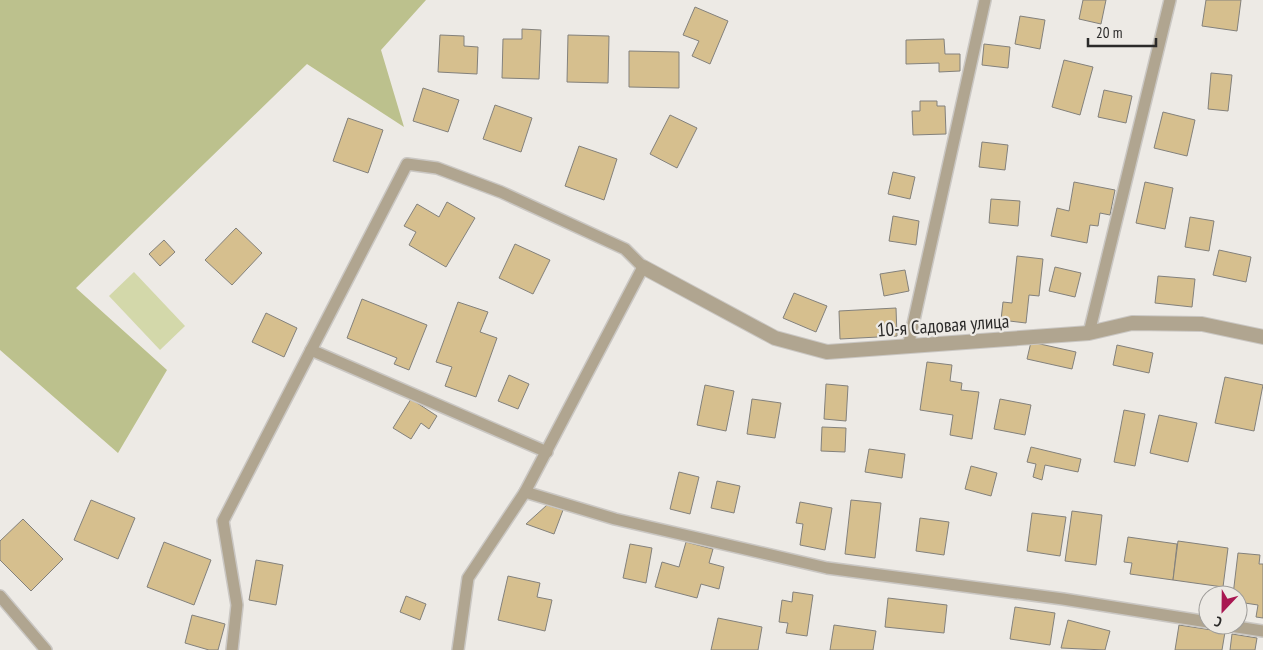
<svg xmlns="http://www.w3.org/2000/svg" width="1263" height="650" viewBox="0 0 1263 650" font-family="'PT Sans Narrow',sans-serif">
<rect width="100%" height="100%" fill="#edeae5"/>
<!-- green -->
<polygon fill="#d3d8aa" points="134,272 185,326 160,350 109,296"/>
<!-- forest -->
<polygon fill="#bcc18d" points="0,0 426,0 381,50 404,127 307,64 76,288 167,370 118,453 0,350"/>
<!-- building -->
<g fill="#d6bf8e" stroke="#83817c">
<polygon points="1083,0 1106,0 1101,24 1079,19"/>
<polygon points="1206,0 1241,0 1237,31 1202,26"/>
<polygon points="695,7 728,21 710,64 692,56 699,41 683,35"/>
<polygon points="1020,16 1045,20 1040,49 1015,44"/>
<polygon points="522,29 541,30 539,79 502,78 503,39 522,39"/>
<polygon points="440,35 464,36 464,46 478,47 477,74 438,72"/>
<polygon points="568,35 609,36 608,83 567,82"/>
<polygon points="944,39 945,54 960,54 960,71 939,72 939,63 906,64 906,40"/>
<polygon points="984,44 1010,47 1008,68 982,65"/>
<polygon points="629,51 679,52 679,88 629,87"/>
<polygon points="1064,60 1093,67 1080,115 1052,107"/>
<polygon points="1211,73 1232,75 1228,111 1208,109"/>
<polygon points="423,88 459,100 448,132 413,121"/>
<polygon points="1104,90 1132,96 1126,123 1098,117"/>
<polygon points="920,101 937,101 937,106 945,106 946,134 913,135 912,111 920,111"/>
<polygon points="495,105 532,118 521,152 483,139"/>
<polygon points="1163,112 1195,120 1187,156 1154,148"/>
<polygon points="670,115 697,128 677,168 650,154"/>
<polygon points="348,118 383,130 368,173 333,161"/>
<polygon points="982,142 1008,145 1005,170 979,167"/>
<polygon points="579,146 617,159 604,200 565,186"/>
<polygon points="893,172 915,177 910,199 888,194"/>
<polygon points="1074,182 1115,190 1110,215 1100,213 1098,226 1090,225 1087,243 1051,236 1057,208 1069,211"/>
<polygon points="1145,182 1173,188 1165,229 1136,223"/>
<polygon points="991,199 1020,201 1018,226 989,223"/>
<polygon points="447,202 475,218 446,267 409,245 416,232 404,226 417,204 439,217"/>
<polygon points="893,216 919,221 916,245 889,241"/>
<polygon points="1190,217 1214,221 1209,251 1185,247"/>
<polygon points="236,228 262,253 232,285 205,260"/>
<polygon points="164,240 175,252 160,266 149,254"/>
<polygon points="515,244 550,260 533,294 499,278"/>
<polygon points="1219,250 1251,257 1246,282 1213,275"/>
<polygon points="1017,256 1043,259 1039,296 1029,295 1026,323 1001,320 1003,302 1012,303"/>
<polygon points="1055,267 1081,273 1075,297 1049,291"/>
<polygon points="905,270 909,291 884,296 880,274"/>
<polygon points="1158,276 1195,279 1192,307 1155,303"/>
<polygon points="794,293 827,306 816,332 783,318"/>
<polygon points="362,299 427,325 409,370 394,364 397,358 347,338"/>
<polygon points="458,302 488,312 480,332 497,338 476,397 445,386 452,367 436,362"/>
<polygon points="896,308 897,336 840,339 839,311"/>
<polygon points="266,313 297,328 284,357 252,342"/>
<polygon points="1031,342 1076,352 1072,369 1027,359"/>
<polygon points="1117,345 1153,353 1149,373 1113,365"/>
<polygon points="927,362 952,365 950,381 962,383 961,390 979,392 972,439 950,435 953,415 920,410"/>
<polygon points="509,375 529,384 518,409 498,401"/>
<polygon points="1225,377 1263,385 1254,431 1215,423"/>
<polygon points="826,384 848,386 846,421 824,419"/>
<polygon points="705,385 734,391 726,431 697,425"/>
<polygon points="411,399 437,416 429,429 421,423 411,439 393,428"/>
<polygon points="752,399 781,403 775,438 747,434"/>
<polygon points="1000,399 1031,405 1025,435 994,429"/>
<polygon points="1124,410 1145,414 1135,466 1114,462"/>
<polygon points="1159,415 1197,423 1188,462 1150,453"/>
<polygon points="822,427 846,428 845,452 821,451"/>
<polygon points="1031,447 1081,459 1078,472 1045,465 1042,480 1033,477 1036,464 1027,462"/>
<polygon points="869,449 905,454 902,478 865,472"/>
<polygon points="971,466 997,473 991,496 965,489"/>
<polygon points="679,472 699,477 690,514 670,509"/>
<polygon points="717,481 740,486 734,513 711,508"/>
<polygon points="91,500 135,518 118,559 74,540"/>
<polygon points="851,500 881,503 875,558 845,554"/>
<polygon points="800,502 832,508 825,550 800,545 803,524 796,523"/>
<polygon points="547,505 563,510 554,534 526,524"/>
<polygon points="1072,511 1102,515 1096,565 1065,561"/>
<polygon points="1032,513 1066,517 1060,556 1027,551"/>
<polygon points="920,518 949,522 944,555 916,551"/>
<polygon points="23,519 63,559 31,591 0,560 0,541"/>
<polygon points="1128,537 1177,544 1173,580 1130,574 1132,563 1124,562"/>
<polygon points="1178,541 1228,548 1223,587 1173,580"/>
<polygon points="164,542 211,560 194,605 147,587"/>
<polygon points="686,542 713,549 709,563 724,567 719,589 701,584 697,598 655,587 662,562 679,567"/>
<polygon points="630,544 652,548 646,583 623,578"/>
<polygon points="1238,553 1260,555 1259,564 1263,564 1263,618 1256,617 1258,605 1238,602 1238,595 1233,595"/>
<polygon points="256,560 283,565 276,605 249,600"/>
<polygon points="508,576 540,583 537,597 552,600 545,631 498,620"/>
<polygon points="793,592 813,595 807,636 786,633 788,623 779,622 782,600 792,602"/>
<polygon points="406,596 426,604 420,620 400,612"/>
<polygon points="888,598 947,605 944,633 885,627"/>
<polygon points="1015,607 1055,613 1050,645 1010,639"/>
<polygon points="192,615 225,624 218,650 209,650 185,643"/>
<polygon points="718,618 762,627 758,650 711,650"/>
<polygon points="1068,620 1110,631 1105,650 1061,648"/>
<polygon points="834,625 876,631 873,650 830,650"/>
<polygon points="1179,625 1225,632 1222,650 1175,650"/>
<polygon points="1232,634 1257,638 1255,650 1230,650"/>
</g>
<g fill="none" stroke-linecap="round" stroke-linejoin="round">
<!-- service casing -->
<g stroke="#cac7c3" stroke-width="14">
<g id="service">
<polyline points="1089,333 1170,0"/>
<polyline points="908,347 985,0"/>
<polyline points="311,350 547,452"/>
<polyline points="525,492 615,519 827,568 1063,599 1208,622"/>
<polyline points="0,596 46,650"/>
<polyline points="1224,625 1263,631"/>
<polyline points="232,650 237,605 223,521 407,164 437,168 501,192 625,249 643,267 525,492 468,578 458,650"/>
</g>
</g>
<!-- minor casing -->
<g stroke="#cac7c3" stroke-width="16">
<polyline id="minor" points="643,267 775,338 827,352 1089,333 1132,323 1202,324 1263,337"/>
</g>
<!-- service -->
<use href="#service" stroke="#b0a590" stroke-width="11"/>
<!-- minor -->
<use href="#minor" stroke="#b0a590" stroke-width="14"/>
</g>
<g text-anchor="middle" stroke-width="4.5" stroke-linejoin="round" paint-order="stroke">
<!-- street labels -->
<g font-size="19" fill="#2b2a29" stroke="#edeae5">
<text transform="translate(943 325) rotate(-4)" y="7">10-я Садовая улица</text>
</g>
</g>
<!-- north arrow -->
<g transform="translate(1223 610) rotate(202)"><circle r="24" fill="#edeae5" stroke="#9f9d9a"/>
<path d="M0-4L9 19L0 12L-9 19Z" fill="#a91752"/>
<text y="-8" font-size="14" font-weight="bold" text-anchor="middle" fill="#2b2a29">С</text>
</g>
<!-- scale -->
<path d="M1088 38v8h68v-8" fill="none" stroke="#2b2a29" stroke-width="2.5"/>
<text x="1096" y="38" font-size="15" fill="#2b2a29" stroke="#edeae5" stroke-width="4" paint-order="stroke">20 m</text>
</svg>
